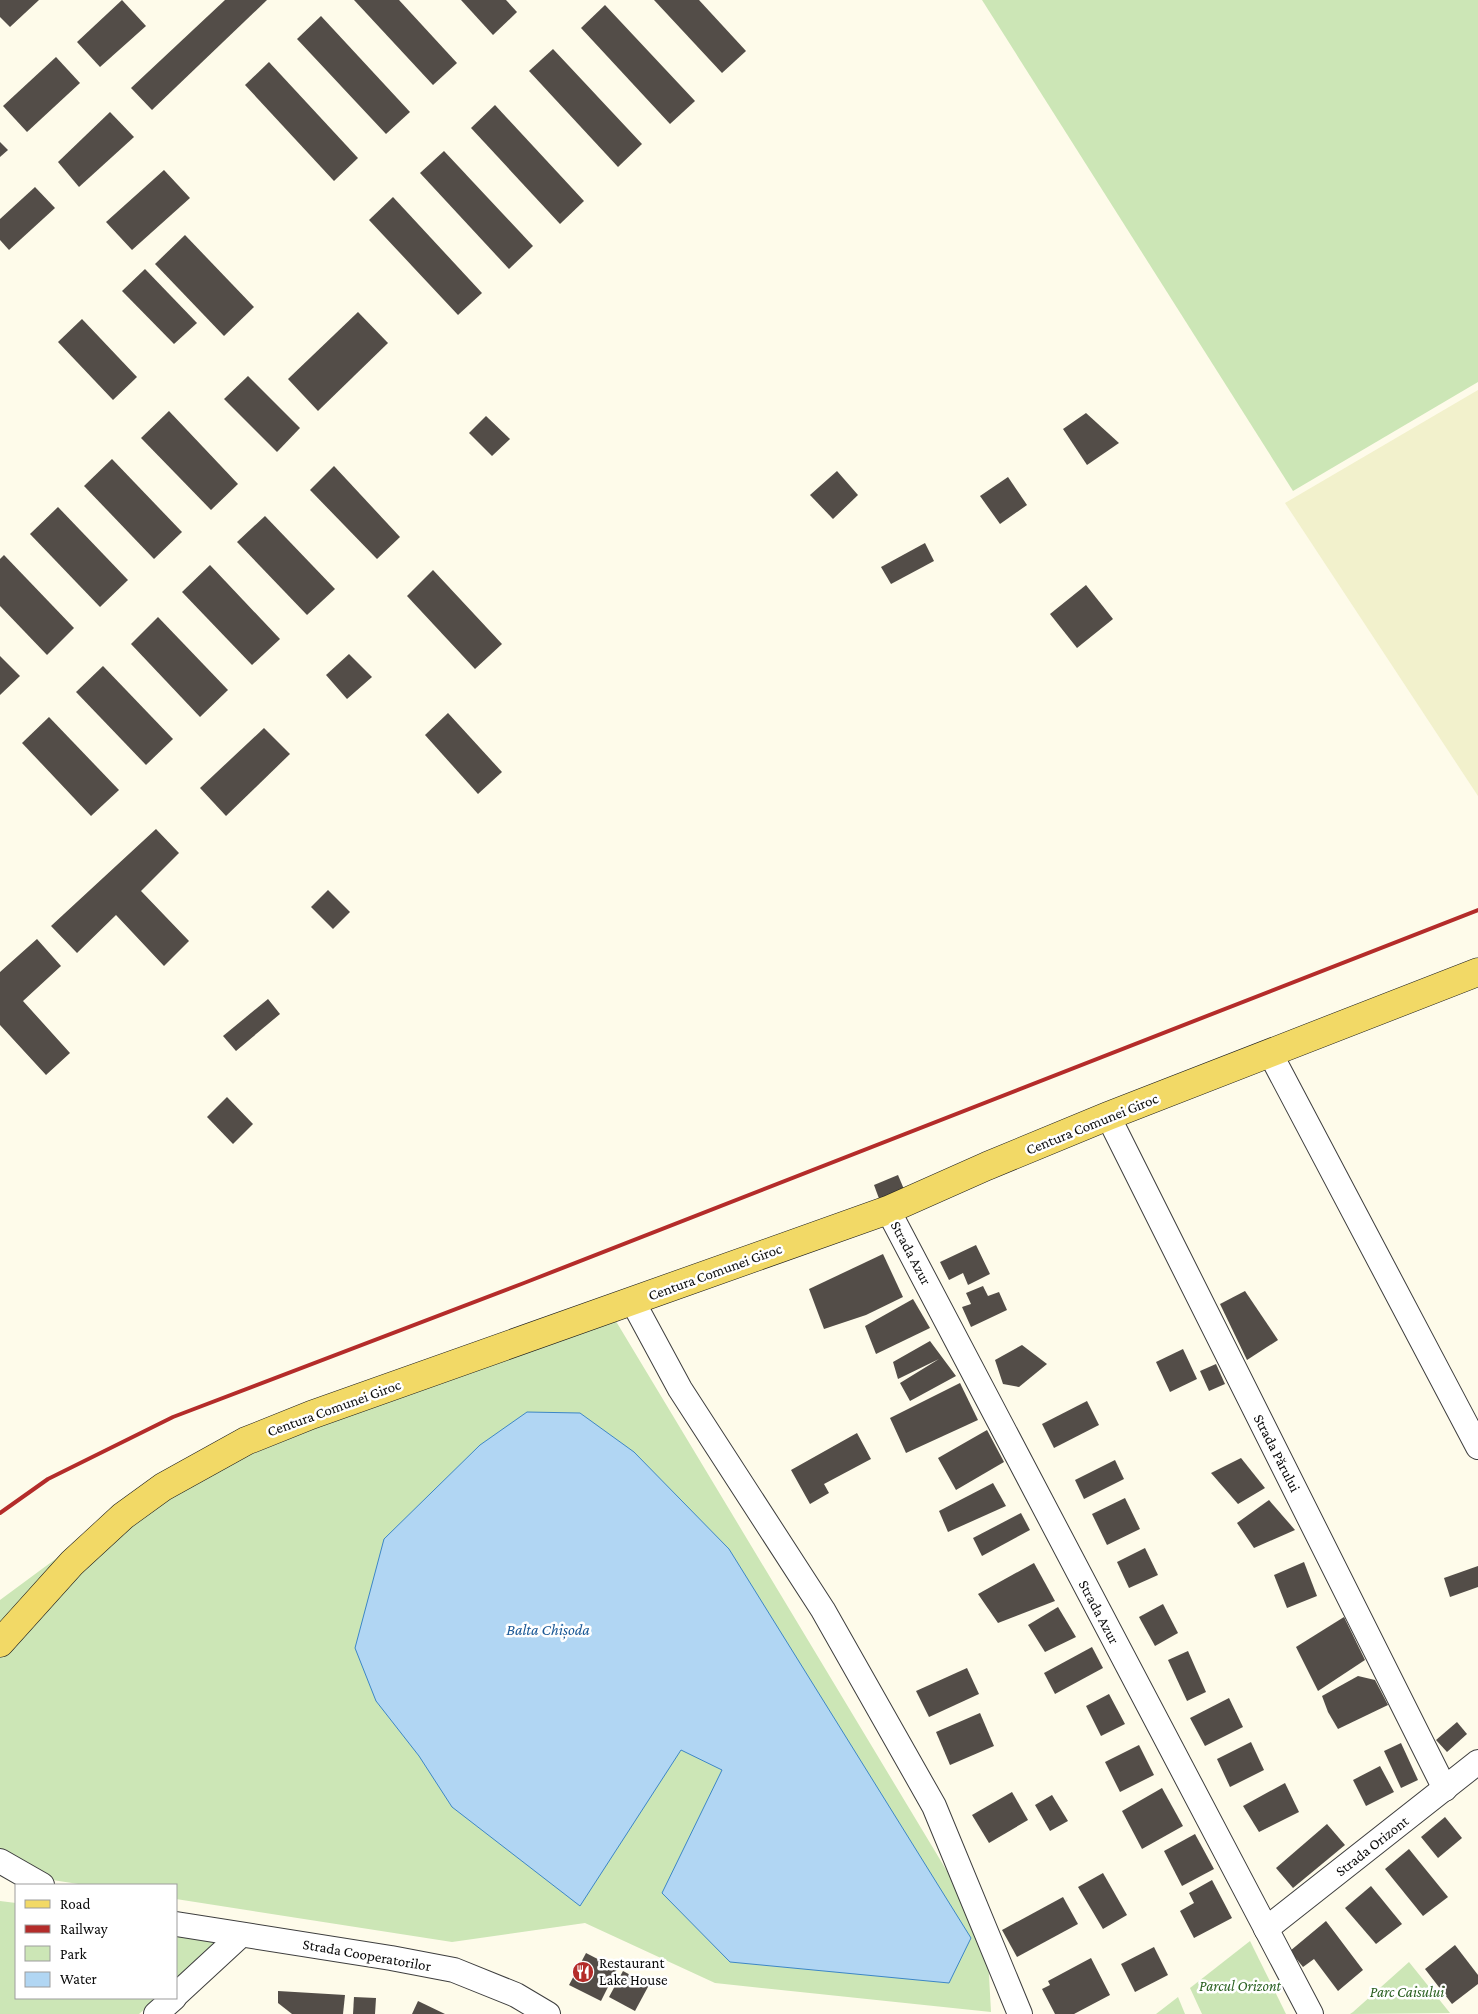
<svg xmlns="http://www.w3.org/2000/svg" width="1478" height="2014" viewBox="0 0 1478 2014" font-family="'Crimson Pro',serif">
<rect width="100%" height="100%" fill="#fefbea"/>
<!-- farmland -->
<polygon fill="#f2f1cc" points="1478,390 1478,796 1285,503"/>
<!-- green -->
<g fill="#cce6b6">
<polygon points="982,0 1478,0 1478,382 1293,491"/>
<polygon points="608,1308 968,1906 988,1957 991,2012 715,1983 585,1923 452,1942 176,1899 176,1885 85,1885 0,1872 0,1600 130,1504"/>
<polygon points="0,1901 16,1903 16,1998 157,1998 139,2014 0,2014"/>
<polygon points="176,1929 225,1937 176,1981"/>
<polygon points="1250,1941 1286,2014 1202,2014 1190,1988"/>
<polygon points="1409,1962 1450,2013 1350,2014 1353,2012"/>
<polygon points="1178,1997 1185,2014 1156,2014"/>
</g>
<!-- water -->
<polygon fill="#b1d6f3" stroke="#3c86c6" points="527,1412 580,1413 634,1452 729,1549 971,1938 949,1983 730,1962 662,1893 722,1770 681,1750 580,1906 452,1807 419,1756 376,1701 355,1648 384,1539 480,1445"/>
<!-- building -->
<g fill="#534d48">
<polygon points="0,0 39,0 10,27 0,17"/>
<polygon points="122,0 146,26 100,67 77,42"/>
<polygon points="225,0 267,0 152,110 131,88"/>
<polygon points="354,0 399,0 457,63 433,85"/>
<polygon points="461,0 506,0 517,12 493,35"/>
<polygon points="654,0 699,0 746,51 722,73"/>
<polygon points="605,5 695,101 670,124 581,28"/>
<polygon points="321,16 410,112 386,134 297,39"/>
<polygon points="553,49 642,144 618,167 529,71"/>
<polygon points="56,57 80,83 27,132 3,106"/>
<polygon points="269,62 358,158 334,181 245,85"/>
<polygon points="495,105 584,201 560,224 471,128"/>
<polygon points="110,112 134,137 79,187 58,162"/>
<polygon points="0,142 8,150 0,157"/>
<polygon points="444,151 533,246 509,269 420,173"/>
<polygon points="164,170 190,198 132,250 106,222"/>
<polygon points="35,187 55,208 9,250 0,240 0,219"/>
<polygon points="393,197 482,293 458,315 369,220"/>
<polygon points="185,235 254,307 224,336 155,264"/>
<polygon points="145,269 197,323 174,344 122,291"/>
<polygon points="358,312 388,343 318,411 288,379"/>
<polygon points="82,319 137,377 113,400 58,342"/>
<polygon points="248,376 300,428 277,452 224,399"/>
<polygon points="169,411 238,484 211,510 141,438"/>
<polygon points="1086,413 1119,443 1087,465 1063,429"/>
<polygon points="486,416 510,439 492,456 469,433"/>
<polygon points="112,459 182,532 154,559 84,486"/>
<polygon points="334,466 400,537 377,559 310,490"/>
<polygon points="837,471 858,495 833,519 810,495"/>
<polygon points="1008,477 1027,505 1000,524 980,496"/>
<polygon points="58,507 128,580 100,607 30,534"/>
<polygon points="265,516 335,589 307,615 237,542"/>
<polygon points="925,543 934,561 891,584 881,567"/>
<polygon points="4,555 74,628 47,655 0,606 0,559"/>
<polygon points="210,565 280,639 252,665 182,592"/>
<polygon points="433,570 502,644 475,669 407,596"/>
<polygon points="1086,585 1113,619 1077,648 1050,614"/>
<polygon points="158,617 228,690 200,717 131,644"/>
<polygon points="349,654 372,677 347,699 326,675"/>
<polygon points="0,656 20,676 0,695"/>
<polygon points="103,666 173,739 146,765 76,692"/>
<polygon points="448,713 502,772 478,794 425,735"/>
<polygon points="49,717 119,790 91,816 22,743"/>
<polygon points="264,728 290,754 226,816 200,788"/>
<polygon points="156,829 179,853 141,891 189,941 164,966 116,915 77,953 51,926"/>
<polygon points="328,890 350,912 333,929 311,907"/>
<polygon points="37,939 61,966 23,1001 70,1053 46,1075 0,1025 0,972"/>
<polygon points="268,999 280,1014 236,1051 223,1036"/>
<polygon points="227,1097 253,1124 233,1144 207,1117"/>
<polygon points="898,1175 906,1194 881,1204 874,1185"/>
<polygon points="976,1245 990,1274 968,1285 963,1273 949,1280 940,1262"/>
<polygon points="883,1254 903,1297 866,1315 824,1329 809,1289"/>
<polygon points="983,1286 988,1296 999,1292 1007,1310 971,1327 962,1307 971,1304 966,1293"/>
<polygon points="1245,1291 1278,1340 1247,1360 1220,1304"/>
<polygon points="913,1299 930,1328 876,1354 865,1326"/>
<polygon points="930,1341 956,1376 910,1401 900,1383 939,1359 898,1379 893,1362"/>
<polygon points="1022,1345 1047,1364 1019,1387 1003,1384 995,1360"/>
<polygon points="1183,1349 1197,1379 1170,1392 1156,1362"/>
<polygon points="1216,1364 1225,1384 1209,1391 1200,1371"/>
<polygon points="960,1383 978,1420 906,1453 890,1418"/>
<polygon points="1087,1401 1099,1425 1054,1448 1042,1424"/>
<polygon points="987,1430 1004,1462 956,1490 938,1458"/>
<polygon points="857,1433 871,1459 824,1484 829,1493 810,1504 791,1470"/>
<polygon points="1241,1458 1265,1488 1238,1504 1211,1473"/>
<polygon points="1115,1460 1124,1479 1084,1499 1075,1480"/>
<polygon points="993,1483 1006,1506 948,1532 939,1511"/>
<polygon points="1125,1498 1140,1529 1107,1545 1092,1514"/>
<polygon points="1269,1500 1295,1530 1254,1548 1237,1523"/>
<polygon points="1021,1513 1030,1530 982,1556 973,1538"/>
<polygon points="1145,1548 1158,1575 1129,1588 1117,1562"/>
<polygon points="1304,1562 1317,1596 1287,1608 1274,1575"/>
<polygon points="1034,1563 1055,1601 998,1623 978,1594"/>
<polygon points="1478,1566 1478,1587 1450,1597 1444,1578"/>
<polygon points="1163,1604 1178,1633 1155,1646 1139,1617"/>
<polygon points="1058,1607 1076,1637 1045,1652 1028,1625"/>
<polygon points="1344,1617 1365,1660 1318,1691 1296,1647"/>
<polygon points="1092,1647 1103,1668 1055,1694 1044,1673"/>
<polygon points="1188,1651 1206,1692 1187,1701 1168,1660"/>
<polygon points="967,1668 979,1694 929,1717 916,1691"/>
<polygon points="1358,1676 1375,1680 1388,1705 1338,1729 1328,1712 1322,1696"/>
<polygon points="1109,1694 1125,1724 1101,1736 1086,1706"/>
<polygon points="1229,1698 1243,1727 1205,1746 1190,1718"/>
<polygon points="980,1713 994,1746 950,1765 936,1732"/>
<polygon points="1457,1722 1467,1734 1447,1752 1436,1740"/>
<polygon points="1251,1742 1264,1770 1230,1787 1217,1759"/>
<polygon points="1401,1743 1418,1780 1401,1788 1384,1751"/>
<polygon points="1139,1745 1154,1775 1120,1792 1105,1762"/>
<polygon points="1380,1766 1394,1792 1366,1806 1353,1780"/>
<polygon points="1285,1783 1299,1812 1259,1832 1243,1806"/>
<polygon points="1162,1788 1183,1826 1142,1849 1122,1811"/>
<polygon points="1012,1792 1028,1820 989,1843 972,1815"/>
<polygon points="1052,1795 1068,1821 1050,1831 1035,1805"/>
<polygon points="1445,1817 1462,1838 1438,1858 1421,1837"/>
<polygon points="1327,1824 1345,1845 1293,1888 1276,1868"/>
<polygon points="1195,1834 1214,1869 1182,1886 1164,1851"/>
<polygon points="1409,1849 1448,1897 1423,1916 1385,1869"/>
<polygon points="1103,1873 1127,1915 1103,1929 1078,1887"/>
<polygon points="1212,1880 1232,1918 1194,1938 1180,1911 1194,1903 1189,1893"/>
<polygon points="1371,1886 1402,1924 1376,1944 1345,1908"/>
<polygon points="1063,1897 1078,1924 1017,1957 1002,1930"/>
<polygon points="1326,1921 1363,1970 1338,1991 1314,1959 1303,1967 1290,1951"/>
<polygon points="1455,1945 1478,1975 1478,1984 1452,2004 1425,1969"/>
<polygon points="1154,1947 1168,1975 1135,1992 1121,1964"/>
<polygon points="586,1953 617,1969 601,2001 569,1985"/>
<polygon points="1091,1958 1110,1995 1074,2014 1055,2014 1042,1989 1050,1985 1048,1981"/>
<polygon points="623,1971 649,1985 635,2011 609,1997"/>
<polygon points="278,1991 345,1995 343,2014 292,2014 278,2003"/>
<polygon points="354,1997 376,1998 375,2014 353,2014"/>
<polygon points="418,2001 445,2014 412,2014"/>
</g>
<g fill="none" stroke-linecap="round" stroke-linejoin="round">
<!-- minor casing -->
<g stroke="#3e3e3e" stroke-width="26">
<g id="minor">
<polyline points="1270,1053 1478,1447"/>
<polyline points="1108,1116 1445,1789"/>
<polyline points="888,1210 1311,2014"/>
<polyline points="633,1302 680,1389 823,1610 934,1806 1020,2014"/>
<polyline points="0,1861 42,1885"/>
<polyline points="176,1924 391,1958 454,1970 516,1995 548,2014"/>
<polyline points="1266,1929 1478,1762"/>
<polyline points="176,1995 241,1935"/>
<polyline points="156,2014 174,1998"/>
</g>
</g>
<!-- major casing -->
<g stroke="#1c1c1c" stroke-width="29">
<polyline id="major" points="0,1643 72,1563 123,1516 163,1487 246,1441 311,1415 888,1210 987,1166 1108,1116 1478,972"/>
</g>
<!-- minor -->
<use href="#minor" stroke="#fff" stroke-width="24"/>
<!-- major -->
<use href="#major" stroke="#f2d966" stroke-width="28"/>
<!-- rail -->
<polyline stroke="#b42c2a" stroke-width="4" points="0,1513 48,1479 173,1417 524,1283 1478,910"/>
</g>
<!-- icons -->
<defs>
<g id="restaurant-disc" transform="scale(1.125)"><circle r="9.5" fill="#b42c2a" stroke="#fff"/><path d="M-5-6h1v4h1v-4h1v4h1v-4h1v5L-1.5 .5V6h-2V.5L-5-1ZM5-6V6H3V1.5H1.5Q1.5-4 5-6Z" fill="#fff"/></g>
</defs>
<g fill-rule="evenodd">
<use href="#restaurant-disc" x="583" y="1972"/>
</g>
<g text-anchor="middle" stroke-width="5" stroke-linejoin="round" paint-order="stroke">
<!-- street labels -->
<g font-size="15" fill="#0b0b0b" stroke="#fff">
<text transform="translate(1092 1124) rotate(-22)" y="5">Centura Comunei Giroc</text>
<text transform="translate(911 1253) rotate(62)" y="5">Strada Azur</text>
<text transform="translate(715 1272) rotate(-20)" y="5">Centura Comunei Giroc</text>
<text transform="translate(334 1408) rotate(-20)" y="5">Centura Comunei Giroc</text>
<text transform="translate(1277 1453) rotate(63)" y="5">Strada Părului</text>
<text transform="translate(1099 1612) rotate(62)" y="5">Strada Azur</text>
<text transform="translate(1372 1846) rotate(-38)" y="5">Strada Orizont</text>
<text transform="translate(367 1955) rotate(10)" y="5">Strada Cooperatorilor</text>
</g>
<!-- poi labels -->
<g font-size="15" fill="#0b0b0b" stroke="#fff" text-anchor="start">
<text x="599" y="1968">Restaurant<tspan x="599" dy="17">Lake House</tspan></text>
</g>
<!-- park labels -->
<g font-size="15" font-style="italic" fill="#285f1f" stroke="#fff">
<text x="1240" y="1991">Parcul Orizont</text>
<text x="1407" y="1997">Parc Caisului</text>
</g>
<!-- water labels -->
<g font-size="16" font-style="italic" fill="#1b5996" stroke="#fff">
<text x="548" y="1635">Balta Chișoda</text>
</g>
</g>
<!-- legend -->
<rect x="15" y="1884" width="162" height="115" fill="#ffffff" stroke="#9d9d9d"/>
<rect x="25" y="1900" width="25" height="8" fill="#f2d966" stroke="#9d9d9d"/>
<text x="60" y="1909" font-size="15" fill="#0b0b0b">Road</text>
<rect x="25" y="1925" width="25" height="8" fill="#b42c2a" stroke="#9d9d9d"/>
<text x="60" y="1934" font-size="15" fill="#0b0b0b">Railway</text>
<rect x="25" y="1946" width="25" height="15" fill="#cce6b6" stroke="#9d9d9d"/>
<text x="60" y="1959" font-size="15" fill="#0b0b0b">Park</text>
<rect x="25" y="1972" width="25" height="15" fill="#b1d6f3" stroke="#9d9d9d"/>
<text x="60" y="1984" font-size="15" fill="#0b0b0b">Water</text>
</svg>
